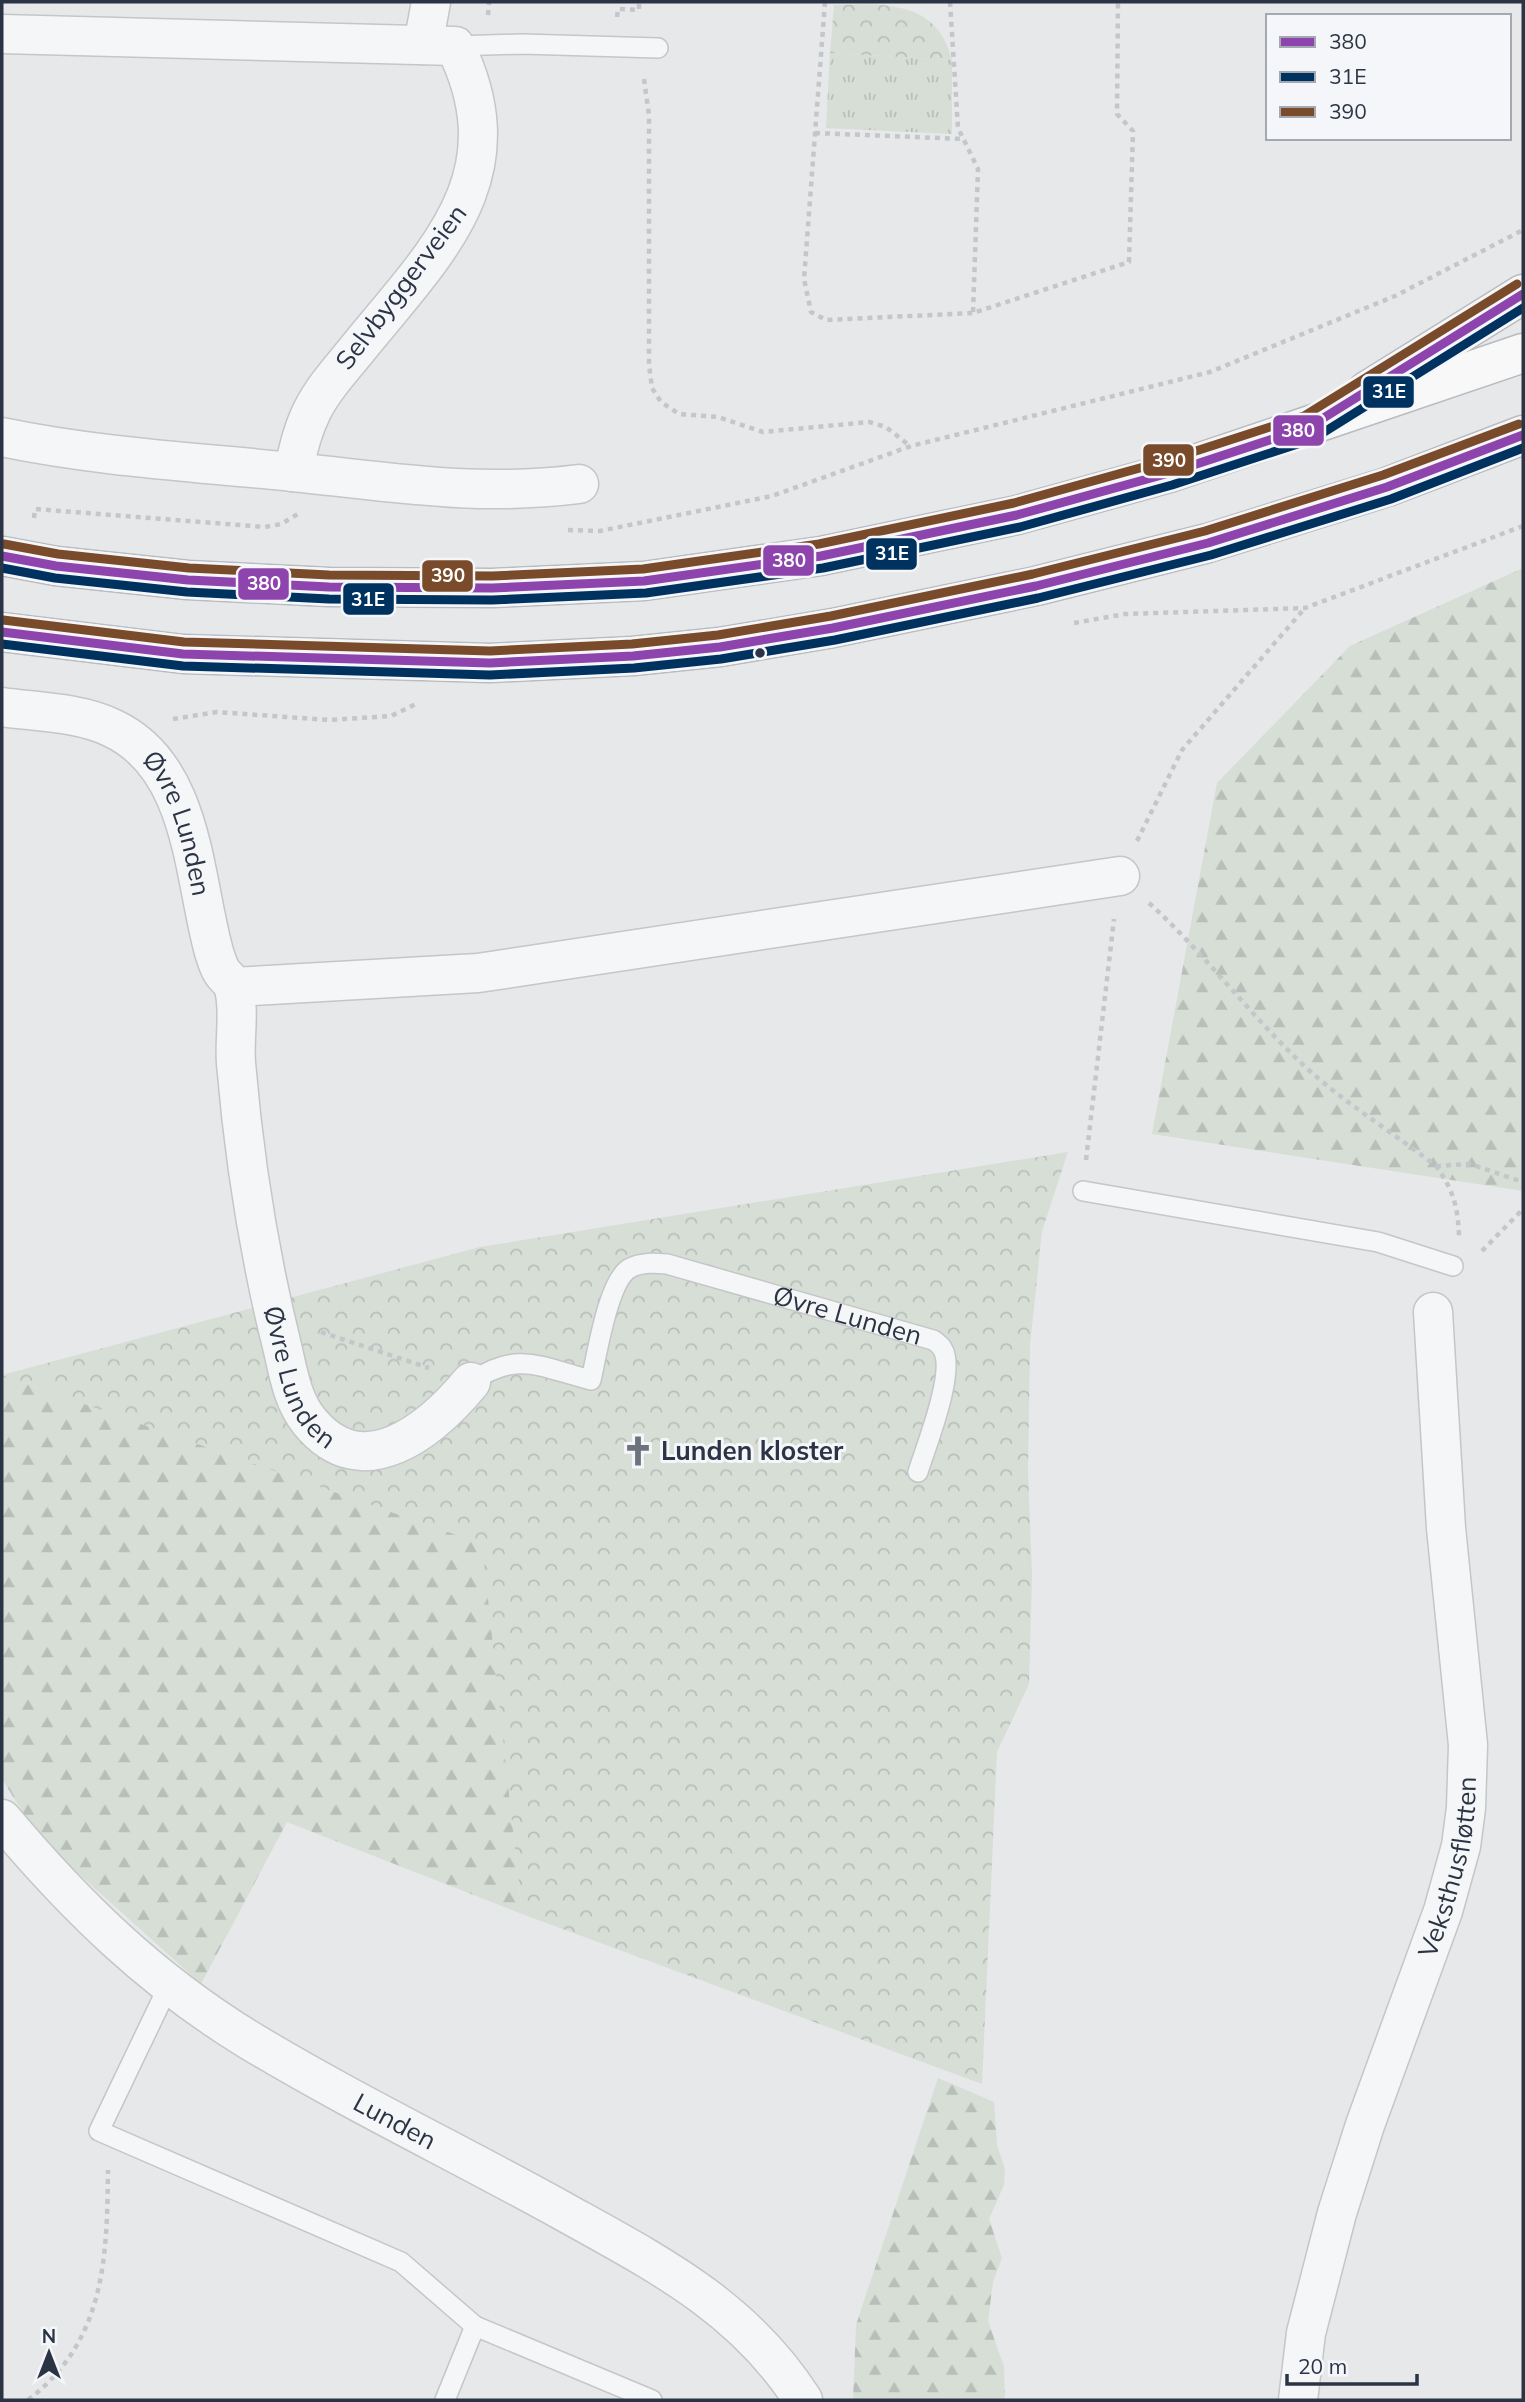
<svg xmlns="http://www.w3.org/2000/svg" width="1525" height="2402" viewBox="0 0 1525 2402" font-family="Mulish,sans-serif">
<defs>
<pattern id="grass-tufts" width="24" height="20" patternUnits="userSpaceOnUse" patternTransform="scale(1.75)"><rect width="24" height="20" fill="#d6ded6"/><path d="M3 7l-1-3M5 7V3M7 7l1-3M15 17l-1-3M17 17v-4M19 17l1-3" fill="none" stroke="#b8bfb9"/></pattern>
<pattern id="forest-firs" width="22" height="20" patternUnits="userSpaceOnUse" patternTransform="scale(1.75)"><rect width="22" height="20" fill="#d6ded6"/><path d="M5 1l3.5 6h-7zM16 11l3.5 6h-7z" fill="#b8bfb9"/></pattern>
<pattern id="park-crowns" width="20" height="18" patternUnits="userSpaceOnUse" patternTransform="scale(1.75)"><rect width="20" height="18" fill="#d6ded6"/><path d="M2 6a3 3 0 1 1 6 0M12 15a3 3 0 1 1 6 0" fill="none" stroke="#b8bfb9"/></pattern>
</defs>
<rect width="100%" height="100%" fill="#e6e8ea"/>
<!-- grass -->
<polygon fill="url(#grass-tufts)" points="830,53 952,60 952,134 826,128"/>
<!-- forest -->
<g fill="url(#forest-firs)">
<polygon points="1523,568 1523,1191 1152,1134 1217,783 1350,646"/>
<polygon points="2,1375 483,1544 522,1914 287,1822 201,1984 39,1838 2,1779"/>
<polygon points="938,2078 994,2102 997,2145 1005,2169 1004,2185 989,2219 1002,2258 993,2282 988,2321 1004,2367 1005,2400 853,2400 856,2325"/>
</g>
<!-- park -->
<g fill="url(#park-crowns)">
<path d="M834 5C886 4 937 0 952 60L830 53Z"/>
<polygon points="1068,1152 1042,1231 1030,1346 1028,1473 1032,1575 1029,1684 997,1752 982,2084 522,1914 482,1544 2,1375 480,1247"/>
</g>
<g fill="none" stroke-linecap="round" stroke-linejoin="round">
<!-- service casing -->
<g stroke="#c4c6c8" stroke-width="22">
<g id="service">
<polyline points="455,46 522,44 658,48"/>
<polyline points="1083,1191 1378,1242 1453,1266"/>
<path id="s1" d="M471 1382C518 1350 540 1367 591 1380 597 1355 608 1280 630 1268 642 1262 655 1263 667 1264L933 1340C938 1343 942 1346 944 1352 954 1376 926 1446 918 1472"/>
<polyline points="168,1987 99,2131 401,2262 475,2326 652,2400"/>
<polyline points="445,2400 475,2326"/>
</g>
</g>
<!-- minor casing -->
<g stroke="#c4c6c8" stroke-width="41">
<g id="minor">
<path d="M2 34 455 46C519 176 437 251 359 347 343 367 324 387 312 411 302 431 298 451 293 472"/>
<polyline points="423,45 431,2"/>
<path d="M2 437C98 457 195 462 293 472 393 482 477 497 579 484"/>
<path id="s2" d="M2 707C37 712 79 712 112 728 194 766 193 876 214 952 216 958 218 966 222 972 225 977 233 982 234 989 240 1011 234 1040 236 1063 244 1158 259 1254 282 1346 288 1371 292 1400 309 1421 363 1488 432 1429 471 1382"/>
<polyline points="234,987 478,973 1120,876"/>
<path id="s3" d="M2 1819C76 1907 151 1980 249 2040 350 2101 458 2153 561 2210 656 2263 743 2306 803 2400"/>
<path id="s4" d="M1298 2400 1306 2333 1337 2213 1365 2125 1443 1911 1461 1846 1466 1808 1468 1745 1446 1528 1433 1312"/>
</g>
</g>
<!-- trunk casing -->
<g stroke="#b8bbbf" stroke-width="41">
<g id="trunk">
<polyline points="1367,391 1523,294"/>
<polyline points="2,556 56,566 188,580 329,587 492,588 644,581 821,556 1017,515 1169,473 1523,353"/>
<polyline points="2,632 183,654 490,663 633,656 720,647 833,628 1036,586 1208,543 1387,487 1523,435"/>
</g>
</g>
<!-- path -->
<g stroke="#c5c6ca" stroke-width="4.5" stroke-dasharray="5 5" stroke-linecap="butt">
<polyline points="825,2 804,279 811,312 826,320 973,313"/>
<polyline points="950,2 958,128 978,169 973,313 1129,262 1133,131 1117,114 1118,2"/>
<polyline points="488,15 489,2"/>
<polyline points="617,17 618,9 639,10 639,2"/>
<polyline points="644,79 649,115 649,365 652,388 661,402 679,414 718,417 763,432 869,422 886,427 910,446"/>
<polyline points="815,133 964,139"/>
<polyline points="34,518 35,509 265,527 281,524 298,514"/>
<polyline points="568,530 600,531 772,496 911,446 1210,372 1395,296 1523,230"/>
<polyline points="1074,623 1125,614 1305,608 1523,526"/>
<polyline points="173,719 217,712 329,720 391,716 416,704"/>
<polyline points="1137,841 1182,750 1305,608"/>
<path d="M1149 903C1203 952 1247 1011 1300 1062 1341 1101 1391 1131 1436 1166 1453 1189 1458 1207 1459 1236"/>
<polyline points="1086,1160 1114,919"/>
<polyline points="1436,1166 1470,1164 1523,1182"/>
<polyline points="1482,1251 1523,1209"/>
<polyline points="321,1332 429,1368"/>
<path d="M28 2400C105 2341 107 2259 108 2170"/>
</g>
<!-- service -->
<use href="#service" stroke="#f5f6f7" stroke-width="19"/>
<!-- minor -->
<use href="#minor" stroke="#f5f6f7" stroke-width="38"/>
<!-- trunk -->
<use href="#trunk" stroke="#f8f8f8" stroke-width="38"/>
<!-- bus-1 casing -->
<g stroke="#f4f6f9" stroke-width="14">
<g id="bus-1">
<polyline points="2,556 56,566 188,580 329,587 492,588 644,581 821,556 1017,515 1169,473 1309,427 1523,294"/>
<polyline points="2,632 183,654 490,663 633,656 720,647 833,628 1036,586 1208,543 1387,487 1523,435"/>
</g>
</g>
<!-- bus-2 casing -->
<g stroke="#f4f6f9" stroke-width="14">
<g id="bus-2">
<polyline points="2,568 55,578 187,592 329,599 492,600 646,593 823,568 1020,527 1172,485 1313,439 1523,308"/>
<polyline points="2,644 183,666 490,675 634,668 721,659 835,640 1038,598 1211,555 1391,499 1523,448"/>
</g>
</g>
<!-- bus-3 casing -->
<g stroke="#f4f6f9" stroke-width="14">
<g id="bus-3">
<polyline points="4,544 58,554 189,568 329,575 492,576 643,569 819,544 1014,503 1165,461 1304,416 1517,284"/>
<polyline points="3,620 184,642 490,651 632,644 718,635 831,616 1033,574 1205,531 1383,475 1519,424"/>
</g>
</g>
<!-- bus-1 -->
<use href="#bus-1" stroke="#8e44ad" stroke-width="9"/>
<!-- bus-2 -->
<use href="#bus-2" stroke="#003260" stroke-width="9"/>
<!-- bus-3 -->
<use href="#bus-3" stroke="#7a4b2a" stroke-width="9"/>
</g>
<!-- icons -->
<defs>
<g id="church-bare" transform="scale(2.415)"><path d="M-1.2-6h2.4v3.5h3.3v2.4h-3.3V6h-2.4V-.1h-3.3v-2.4h3.3Z" fill="#6c737f" stroke="#f4f6f9" stroke-width="2.5" paint-order="stroke"/></g>
</defs>
<g fill-rule="evenodd">
<use href="#church-bare" x="638" y="1451"/>
</g>
<!-- markers -->
<circle fill="#2b3445" stroke="#f4f6f9" stroke-width="2.5" cx="760" cy="653" r="6"/>
<g text-anchor="middle" stroke-width="6" stroke-linejoin="round" paint-order="stroke">
<!-- street labels -->
<g font-size="26" fill="#2b3445" stroke="#f4f6f9">
<text transform="translate(401 287) rotate(-53)" y="9">Selvbyggerveien</text>
<text dy="9" stroke="none"><textPath href="#s2" startOffset="234">Øvre Lunden</textPath></text>
<text dy="9" stroke="none"><textPath href="#s1" startOffset="472">Øvre Lunden</textPath></text>
<text dy="9" stroke="none"><textPath href="#s2" startOffset="808">Øvre Lunden</textPath></text>
<text dy="9" stroke="none"><textPath href="#s4" startOffset="556">Veksthusfløtten</textPath></text>
<text dy="9" stroke="none"><textPath href="#s3" startOffset="500">Lunden</textPath></text>
</g>
<!-- poi labels -->
<g font-size="26" font-weight="bold" fill="#2b3445" stroke="#f4f6f9" text-anchor="start">
<text x="661" y="1460">Lunden kloster</text>
</g>
</g>
<g stroke="#f4f6f9" stroke-width="2.5">
<rect x="1362" y="375" width="53" height="34" rx="7" fill="#003260"/>
<rect x="1272" y="414" width="53" height="33" rx="7" fill="#8e44ad"/>
<rect x="1142" y="443" width="53" height="34" rx="7" fill="#7a4b2a"/>
<rect x="865" y="537" width="53" height="34" rx="7" fill="#003260"/>
<rect x="762" y="544" width="53" height="33" rx="7" fill="#8e44ad"/>
<rect x="421" y="559" width="53" height="34" rx="7" fill="#7a4b2a"/>
<rect x="237" y="567" width="53" height="34" rx="7" fill="#8e44ad"/>
<rect x="342" y="582" width="53" height="34" rx="7" fill="#003260"/>
</g>
<g font-size="19" text-anchor="middle" font-weight="bold" fill="#fff">
<text x="1389" y="398">31E</text>
<text x="1298" y="437">380</text>
<text x="1169" y="467">390</text>
<text x="892" y="560">31E</text>
<text x="789" y="567">380</text>
<text x="448" y="582">390</text>
<text x="264" y="590">380</text>
<text x="368" y="606">31E</text>
</g>
<!-- border -->
<rect width="1525" height="2402" fill="none" stroke="#2b3445" stroke-width="7"/>
<!-- legend -->
<rect x="1266" y="14" width="245" height="126" fill="#f4f6f9" stroke="#a4a8b1" stroke-width="2"/>
<rect x="1280" y="37" width="35" height="10" fill="#8e44ad" stroke="#a4a8b1" stroke-width="2"/>
<text x="1329" y="49" font-size="21" fill="#2b3445">380</text>
<rect x="1280" y="72" width="35" height="10" fill="#003260" stroke="#a4a8b1" stroke-width="2"/>
<text x="1329" y="84" font-size="21" fill="#2b3445">31E</text>
<rect x="1280" y="107" width="35" height="10" fill="#7a4b2a" stroke="#a4a8b1" stroke-width="2"/>
<text x="1329" y="119" font-size="21" fill="#2b3445">390</text>
<!-- north arrow -->
<g transform="translate(49 2353)" stroke="#f4f6f9" stroke-width="5" paint-order="stroke">
<path d="M0-5L12 26L0 18L-12 26Z" fill="#2b3445"/>
<text y="-10" font-size="19" font-weight="bold" text-anchor="middle" fill="#2b3445">N</text>
</g>
<!-- scale -->
<path d="M1287 2374v10h130v-10" fill="none" stroke="#2b3445" stroke-width="3.5"/>
<text x="1298" y="2374" font-size="21" fill="#2b3445" stroke="#f4f6f9" stroke-width="5" paint-order="stroke">20 m</text>
</svg>
